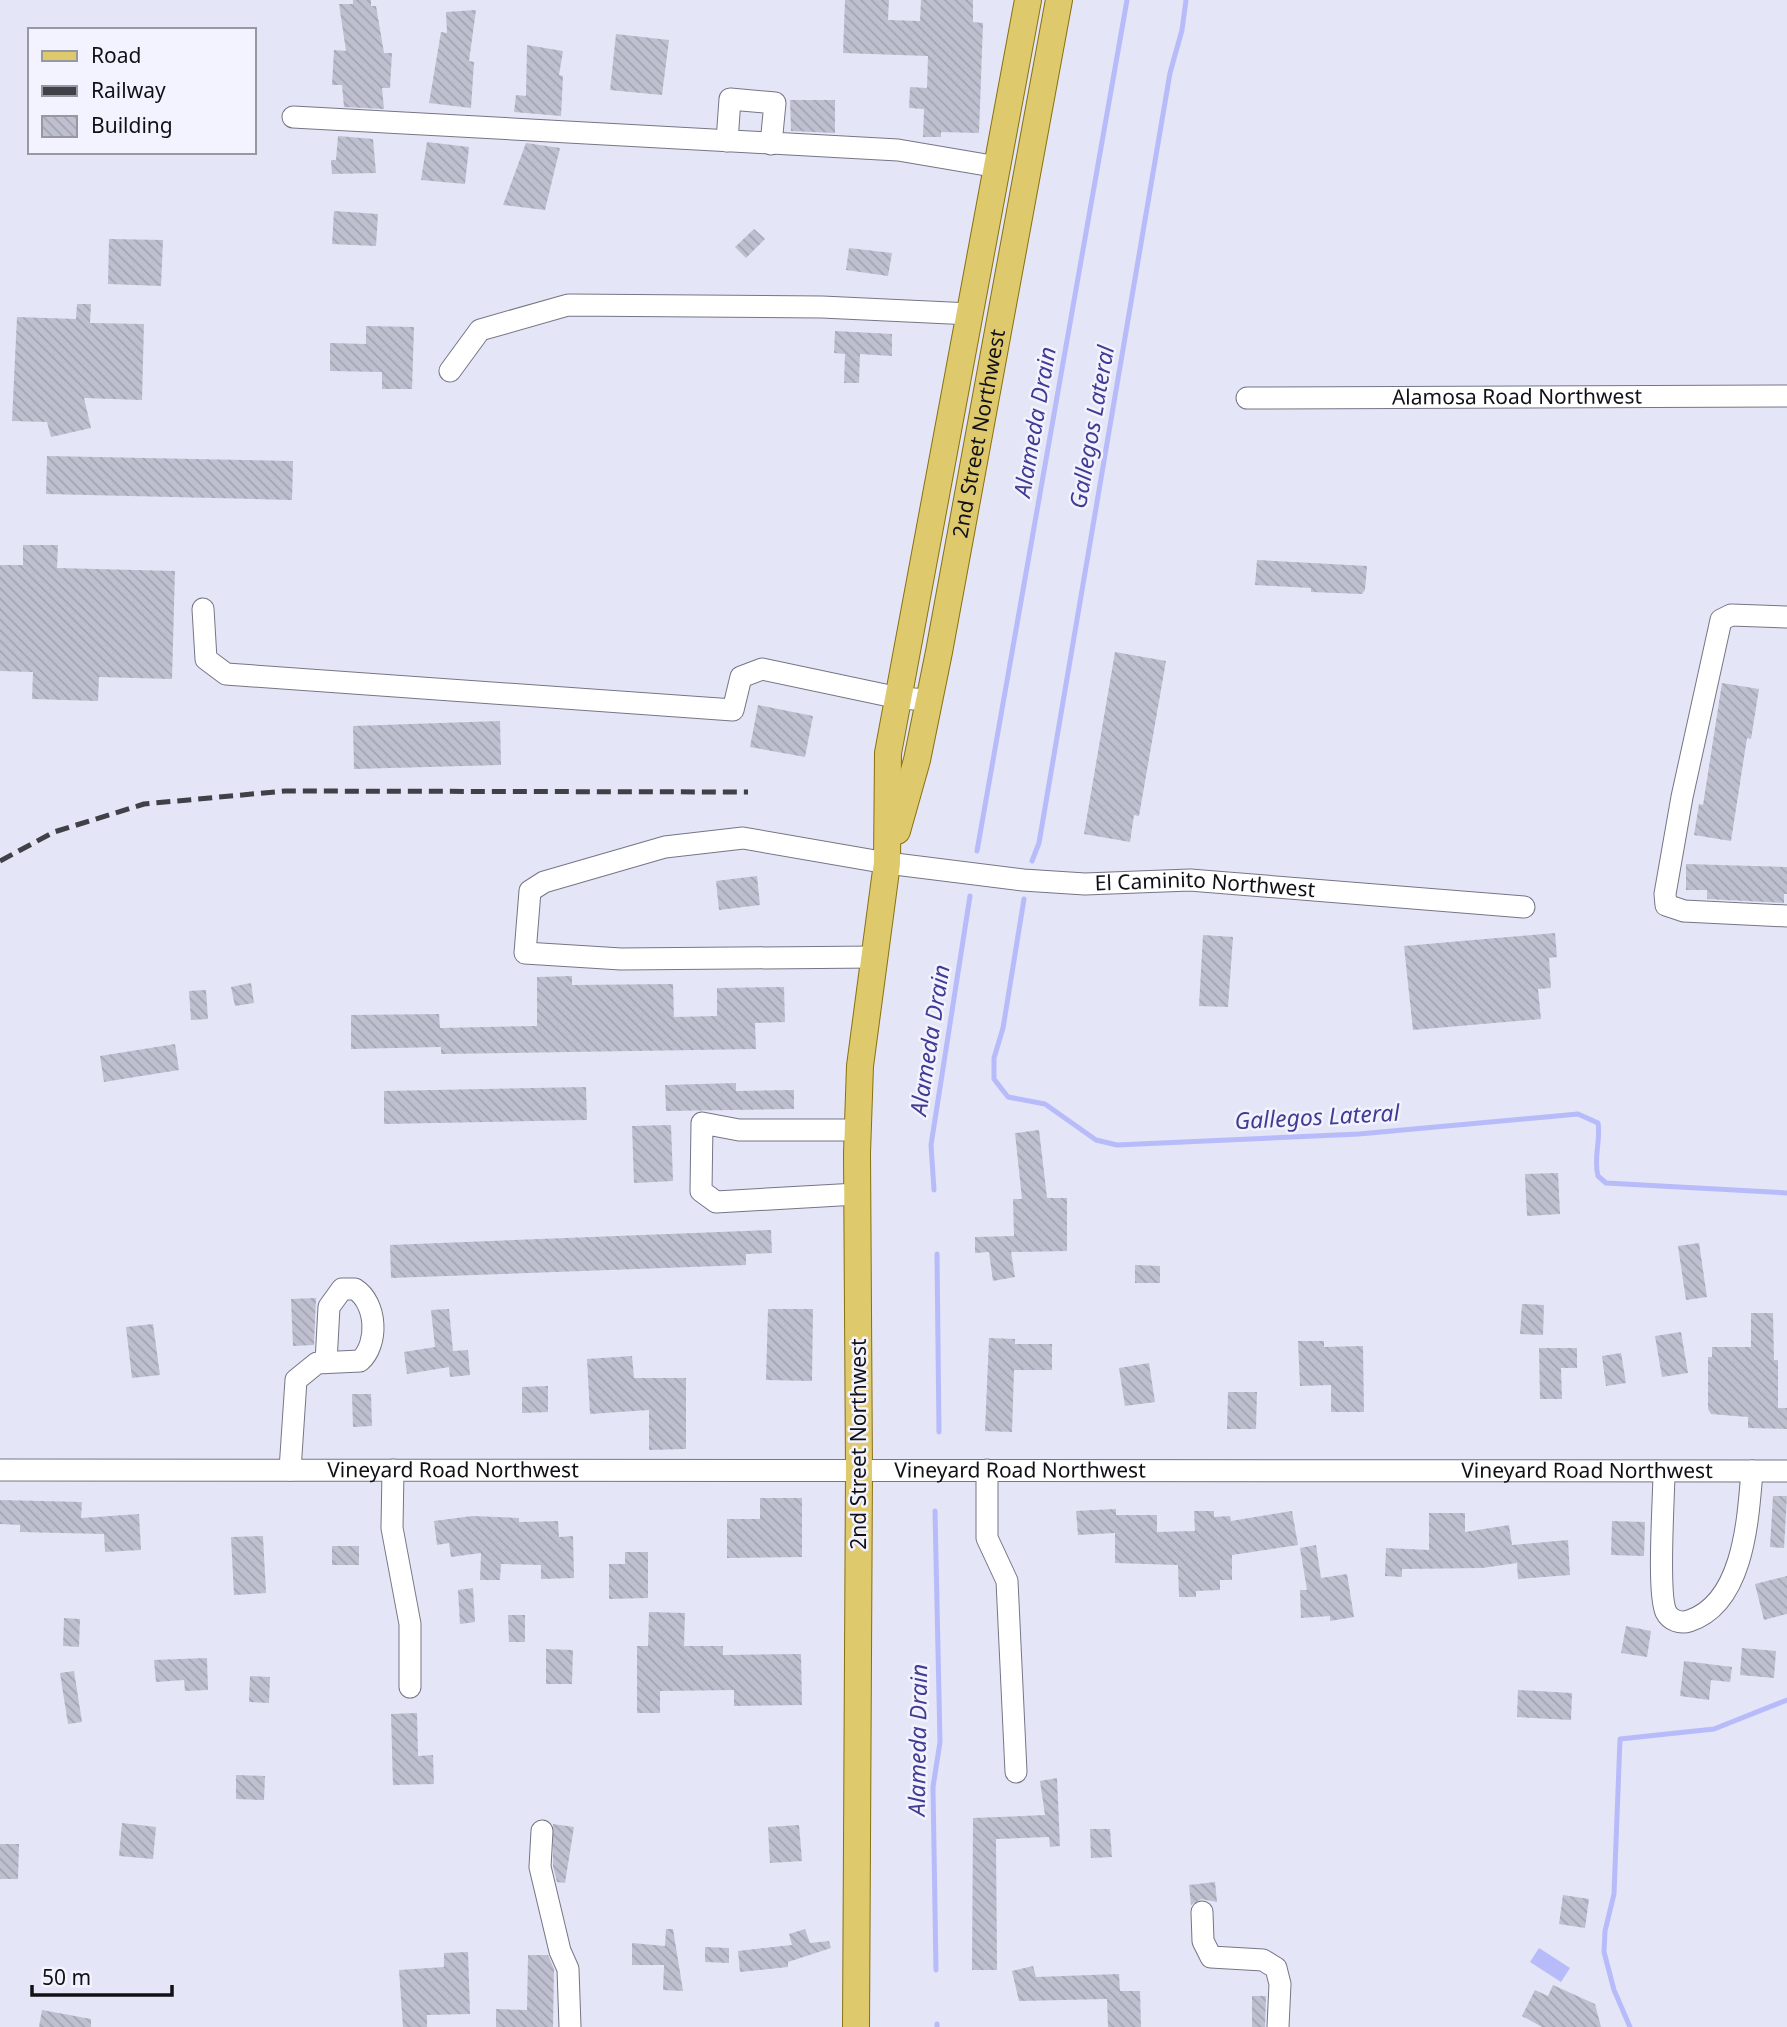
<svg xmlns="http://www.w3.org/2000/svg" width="1787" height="2027" viewBox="0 0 1787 2027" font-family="'Noto Sans',sans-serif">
<defs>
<pattern id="building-back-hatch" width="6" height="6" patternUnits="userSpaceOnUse" patternTransform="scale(1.75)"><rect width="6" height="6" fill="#bec0d0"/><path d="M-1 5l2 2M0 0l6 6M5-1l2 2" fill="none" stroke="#a2a4b2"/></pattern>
</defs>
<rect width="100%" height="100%" fill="#e4e5f6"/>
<!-- water -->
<polygon fill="#b8bbfa" points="1539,1948 1570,1968 1561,1982 1530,1962"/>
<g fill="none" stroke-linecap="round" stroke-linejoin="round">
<!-- stream -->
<g stroke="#b8bbfa" stroke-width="5">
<polyline points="977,851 1127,0"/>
<polyline points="1032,861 1039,843 1170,73 1182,30 1186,0"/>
<path d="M1024 899 1003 1028 994 1058V1079L1008 1097 1045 1104 1096 1140 1117 1145 1359 1134 1578 1114 1598 1123C1601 1141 1593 1158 1598 1176L1606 1183 1787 1193"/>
<polyline points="934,1190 931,1145 970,896"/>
<polyline points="937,1254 939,1432"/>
<polyline points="935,1511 940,1742 933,1787 936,1970"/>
<polyline points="937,2027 937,2024"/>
<polyline points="1630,2027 1614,1990 1604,1952 1605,1931 1614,1894 1620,1739 1714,1729 1787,1700"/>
</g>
</g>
<!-- building -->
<g fill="url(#building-back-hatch)">
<polygon points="353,0 371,0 371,6 376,6 384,53 392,53 390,88 382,88 384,109 344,107 342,85 332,85 334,50 346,51 339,4 353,4"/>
<polygon points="845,0 889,0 888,20 920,21 921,0 973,0 973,22 983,23 979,133 941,132 941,137 923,137 924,109 909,108 910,87 927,88 928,56 843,53"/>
<polygon points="476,10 469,61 474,62 471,108 429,103 441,32 447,33 446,12"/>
<polygon points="616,34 669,40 662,95 610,90"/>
<polygon points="527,45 563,51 559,75 563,76 561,116 514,112 516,95 526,96"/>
<polygon points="790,100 835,100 835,133 791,131"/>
<polygon points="338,136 373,139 376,173 332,174 331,160 336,160"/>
<polygon points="427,142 469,147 465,184 421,180"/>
<polygon points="526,143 560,148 545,210 503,205"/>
<polygon points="334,211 378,214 376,246 332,244"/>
<polygon points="754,229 765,239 746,258 735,247"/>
<polygon points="109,239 163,240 161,286 108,284"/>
<polygon points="849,248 892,253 888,276 846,270"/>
<polygon points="77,304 91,304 90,323 144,324 142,400 84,398 91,428 51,437 47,422 12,421 17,317 76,319"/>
<polygon points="366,326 414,327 412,389 382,389 382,372 330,371 330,343 366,344"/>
<polygon points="835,331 892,334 892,356 860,354 859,383 844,383 845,354 834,353"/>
<polygon points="47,456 293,461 292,500 46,494"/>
<polygon points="23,545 58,545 57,568 175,571 172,679 99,677 98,701 32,699 33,672 0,671 0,565 23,565"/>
<polygon points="1257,560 1367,566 1365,590 1362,594 1311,592 1311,588 1255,585"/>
<polygon points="1115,652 1166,661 1139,816 1134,815 1130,842 1084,834"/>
<polygon points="1722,683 1759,689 1751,739 1747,738 1731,841 1694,835 1699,804 1703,805"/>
<polygon points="758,705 813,716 805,757 750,747"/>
<polygon points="500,721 501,765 354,769 353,726"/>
<polygon points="1686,864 1787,867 1787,894 1784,894 1784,903 1707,899 1707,890 1686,890"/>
<polygon points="757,876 760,905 719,910 716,881"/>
<polygon points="1555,933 1557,957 1549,958 1551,988 1538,989 1541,1019 1413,1030 1404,946"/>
<polygon points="1203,935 1233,937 1228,1007 1199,1006"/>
<polygon points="572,976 572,985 673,984 674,1017 717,1016 717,988 784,987 785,1022 755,1023 756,1049 441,1054 441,1047 351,1049 351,1015 439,1014 440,1028 537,1026 537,977"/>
<polygon points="251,983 254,1003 235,1006 231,987"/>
<polygon points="206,990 208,1019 191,1020 189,991"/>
<polygon points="175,1044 179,1070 104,1082 100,1056"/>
<polygon points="736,1083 736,1091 794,1090 794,1109 666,1111 665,1085"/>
<polygon points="586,1087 587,1120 384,1124 384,1091"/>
<polygon points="671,1125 673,1181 634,1183 632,1126"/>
<polygon points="1039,1130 1047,1198 1067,1198 1067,1251 1011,1252 1015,1277 993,1281 989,1252 975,1253 975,1237 1014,1236 1013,1199 1022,1199 1015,1133"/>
<polygon points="1558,1173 1560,1214 1527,1216 1525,1174"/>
<polygon points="771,1230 772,1253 746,1254 746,1265 391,1278 390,1245"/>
<polygon points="1699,1243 1707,1297 1686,1300 1678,1246"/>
<polygon points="1135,1265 1160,1266 1160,1283 1135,1283"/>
<polygon points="316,1298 314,1345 293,1346 291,1299"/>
<polygon points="1522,1304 1544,1305 1543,1335 1520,1334"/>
<polygon points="449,1309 453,1351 468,1350 470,1375 450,1377 449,1367 407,1374 404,1352 435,1347 431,1310"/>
<polygon points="768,1309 813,1309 812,1381 766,1380"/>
<polygon points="1751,1313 1773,1313 1774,1360 1778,1360 1778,1408 1787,1408 1787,1429 1748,1428 1748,1417 1711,1414 1708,1409 1708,1357 1712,1357 1712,1347 1751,1347"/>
<polygon points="153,1324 160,1375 132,1378 126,1327"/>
<polygon points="1681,1332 1688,1373 1662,1377 1655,1336"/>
<polygon points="989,1338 1015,1339 1015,1344 1052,1344 1052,1370 1014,1370 1012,1432 985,1431"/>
<polygon points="1298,1341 1324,1341 1324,1347 1363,1346 1364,1412 1331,1412 1331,1385 1300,1386"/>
<polygon points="1539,1348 1577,1348 1577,1368 1561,1368 1562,1399 1540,1399"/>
<polygon points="1621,1353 1626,1383 1606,1386 1602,1356"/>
<polygon points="632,1356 634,1378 686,1378 686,1449 649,1450 649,1410 590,1414 587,1359"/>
<polygon points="1149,1363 1155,1402 1125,1406 1119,1368"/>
<polygon points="548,1386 548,1412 522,1413 522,1387"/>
<polygon points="1228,1392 1257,1392 1256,1429 1227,1429"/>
<polygon points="352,1394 371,1394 372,1426 353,1427"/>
<polygon points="1773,1496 1787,1496 1784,1548 1770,1547"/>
<polygon points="760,1498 802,1498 802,1557 727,1558 727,1519 760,1519"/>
<polygon points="0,1500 82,1502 81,1518 139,1514 141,1550 105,1552 104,1534 20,1532 20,1525 0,1524"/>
<polygon points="1116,1509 1116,1515 1157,1515 1157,1532 1195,1531 1194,1511 1214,1511 1214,1517 1230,1516 1231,1521 1292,1511 1298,1545 1232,1555 1232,1580 1220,1580 1220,1590 1196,1591 1196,1597 1179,1597 1178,1565 1115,1563 1115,1533 1078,1535 1076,1511"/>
<polygon points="1429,1513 1465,1513 1465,1532 1509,1525 1512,1545 1568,1540 1570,1575 1518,1579 1517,1563 1482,1568 1402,1569 1402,1577 1385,1576 1386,1548 1429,1550"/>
<polygon points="472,1516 519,1518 519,1522 558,1521 559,1537 573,1536 574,1578 541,1579 541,1565 501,1564 500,1580 480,1580 481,1553 451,1557 449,1543 437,1545 434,1521"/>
<polygon points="1612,1521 1645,1522 1644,1556 1611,1555"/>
<polygon points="263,1536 266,1593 234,1595 231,1537"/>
<polygon points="1316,1545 1321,1578 1347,1574 1354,1617 1330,1621 1330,1616 1301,1618 1300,1590 1307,1590 1300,1548"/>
<rect x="332" y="1546" width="27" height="19"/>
<polygon points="625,1552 648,1552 648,1598 609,1599 609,1564 625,1564"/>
<polygon points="1787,1576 1787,1614 1764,1620 1755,1584"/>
<polygon points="473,1588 475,1622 460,1624 458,1590"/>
<polygon points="649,1612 685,1613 684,1646 723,1646 723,1655 801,1654 802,1705 734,1706 734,1690 660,1691 660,1713 637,1713 637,1646 648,1646"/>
<polygon points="508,1615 525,1615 525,1642 509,1642"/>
<polygon points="64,1618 80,1619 79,1647 63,1646"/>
<polygon points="1626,1626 1651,1631 1647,1657 1621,1653"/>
<polygon points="1742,1648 1776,1651 1774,1678 1740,1675"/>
<polygon points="546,1649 573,1650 572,1684 546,1684"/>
<polygon points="207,1658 208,1690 185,1691 184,1680 156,1682 154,1660"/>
<polygon points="1684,1661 1732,1667 1730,1682 1711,1680 1709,1700 1680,1696"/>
<polygon points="74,1671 82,1722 68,1724 60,1673"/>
<polygon points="250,1676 270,1677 269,1703 249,1702"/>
<polygon points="1518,1690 1572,1693 1571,1720 1517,1717"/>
<polygon points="417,1713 418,1756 433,1755 434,1784 393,1785 391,1714"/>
<polygon points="236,1775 265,1776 264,1800 236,1799"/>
<polygon points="1057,1778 1060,1846 1050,1847 1049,1837 996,1839 997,1970 972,1970 973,1818 1045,1815 1040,1781"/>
<polygon points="122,1823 156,1827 153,1859 119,1856"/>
<polygon points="553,1824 574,1827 565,1883 557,1882 553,1866"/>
<polygon points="799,1825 802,1861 770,1863 768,1827"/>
<polygon points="1090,1829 1110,1829 1112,1857 1091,1858"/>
<polygon points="0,1844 19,1844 18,1879 0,1879"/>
<polygon points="1215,1882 1217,1902 1201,1899 1191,1905 1189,1885"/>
<polygon points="1563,1895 1589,1899 1585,1928 1559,1924"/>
<polygon points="666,1929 673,1929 683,1991 663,1990 664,1965 632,1965 632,1943 665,1946"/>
<polygon points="805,1929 810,1943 829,1941 831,1948 788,1962 788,1967 740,1972 738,1951 792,1945 789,1934"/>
<polygon points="705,1947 729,1948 729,1963 705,1962"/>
<polygon points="468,1952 470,2014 427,2015 427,2027 403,2027 399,1970 444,1967 444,1953"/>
<polygon points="528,1955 548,1955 554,1969 553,2027 496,2027 496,2009 527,2010"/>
<polygon points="1033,1966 1036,1977 1119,1974 1120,1991 1140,1991 1141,2027 1108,2027 1107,1999 1019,2001 1012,1971"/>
<polygon points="1553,1985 1595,2004 1601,2027 1542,2027 1522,2016 1535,1990 1548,1996"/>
<polygon points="1252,1996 1266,1996 1265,2027 1252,2027"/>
<polygon points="42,2010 91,2019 91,2027 39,2027"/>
</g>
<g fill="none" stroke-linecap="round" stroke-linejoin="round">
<!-- minor casing -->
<g stroke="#757685" stroke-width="23">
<g id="minor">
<polyline points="293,117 898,150 998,167"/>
<polyline points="727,141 730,99 775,103 771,144"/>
<polyline points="450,371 480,330 568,305 822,307 971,314"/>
<path id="s1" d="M1247 398 1787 396"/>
<polyline points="203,609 206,659 226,674 733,710 741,677 762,669 899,698 929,700"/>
<polyline points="1787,617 1731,615 1721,620 1682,797 1665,894 1666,905 1684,911 1787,916"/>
<path id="s2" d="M875 957 621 959 525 953 530 891 544 882 665 847 743 838 887 863 1023 880 1085 884 1190 880 1524 907"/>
<polyline points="857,1194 716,1202 701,1191 702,1123 739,1130 858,1130"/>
<path id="s3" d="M0 1470 1787 1471"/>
<path d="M290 1470 296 1380 317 1363 360 1361C379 1344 377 1303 355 1289H342L329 1307 326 1362"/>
<polyline points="393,1470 392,1528 410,1624 410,1687"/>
<polyline points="987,1470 987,1538 1007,1581 1016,1772"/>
<path d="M1664 1472C1664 1498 1657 1593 1666 1612 1670 1620 1680 1624 1689 1621 1744 1603 1748 1519 1752 1471"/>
<polyline points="542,1831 540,1867 560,1951 568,1969 570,2027"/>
<polyline points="1202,1912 1203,1941 1211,1957 1263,1960 1276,1968 1280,1984 1278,2027"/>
</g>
</g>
<!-- major casing -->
<g stroke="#887110" stroke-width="28">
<g id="major">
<path id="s4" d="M897 831 917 760 939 652 1059 0"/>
<polyline points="856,2027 859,1470 857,1153 860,1066 887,863 888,753 1028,0"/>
</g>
</g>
<!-- minor -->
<use href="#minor" stroke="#fff" stroke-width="21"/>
<!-- major -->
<use href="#major" stroke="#dfc96d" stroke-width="26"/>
<!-- rail -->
<polyline stroke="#404049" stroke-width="5" stroke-dasharray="14 7" stroke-linecap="butt" points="0,861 54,832 144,804 285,791 748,792"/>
</g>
<g text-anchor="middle" stroke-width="5" stroke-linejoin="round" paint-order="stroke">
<!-- street labels -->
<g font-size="21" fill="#101016" stroke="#f2f3fe">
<text dy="7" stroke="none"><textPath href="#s1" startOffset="270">Alamosa Road Northwest</textPath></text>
<text dy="7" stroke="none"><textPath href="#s4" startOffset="406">2nd Street Northwest</textPath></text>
<text dy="7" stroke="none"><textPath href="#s2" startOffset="1099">El Caminito Northwest</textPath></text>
<text transform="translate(859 1444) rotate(-90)" y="7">2nd Street Northwest</text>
<text dy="7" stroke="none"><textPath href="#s3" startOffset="453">Vineyard Road Northwest</textPath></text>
<text dy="7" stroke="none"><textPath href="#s3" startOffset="1020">Vineyard Road Northwest</textPath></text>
<text dy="7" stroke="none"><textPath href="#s3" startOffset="1587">Vineyard Road Northwest</textPath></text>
</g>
<!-- water labels -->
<g font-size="23" font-style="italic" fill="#423b93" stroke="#f2f3fe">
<text transform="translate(1035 422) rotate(-80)" y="8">Alameda Drain</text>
<text transform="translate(1092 427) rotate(-80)" y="8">Gallegos Lateral</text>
<text transform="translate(930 1040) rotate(-81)" y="8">Alameda Drain</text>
<text transform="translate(1317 1117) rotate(-3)" y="8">Gallegos Lateral</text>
<text transform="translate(918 1740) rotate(-89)" y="8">Alameda Drain</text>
</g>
</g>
<!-- legend -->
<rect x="28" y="28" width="228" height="126" fill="#f2f3fe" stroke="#9898a1" stroke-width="2"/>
<rect x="42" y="51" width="35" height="10" fill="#dfc96d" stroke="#9898a1" stroke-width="2"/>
<text x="91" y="63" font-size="21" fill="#101016">Road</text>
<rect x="42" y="86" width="35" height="10" fill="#404049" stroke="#9898a1" stroke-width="2"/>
<text x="91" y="98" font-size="21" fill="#101016">Railway</text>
<rect x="42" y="116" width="35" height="21" fill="url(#building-back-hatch)" stroke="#9898a1" stroke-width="2"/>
<text x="91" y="133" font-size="21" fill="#101016">Building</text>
<!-- scale -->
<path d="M32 1985v10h140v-10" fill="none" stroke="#101016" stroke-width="3.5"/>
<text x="42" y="1985" font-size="21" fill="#101016" stroke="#f2f3fe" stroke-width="5" paint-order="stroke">50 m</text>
</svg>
